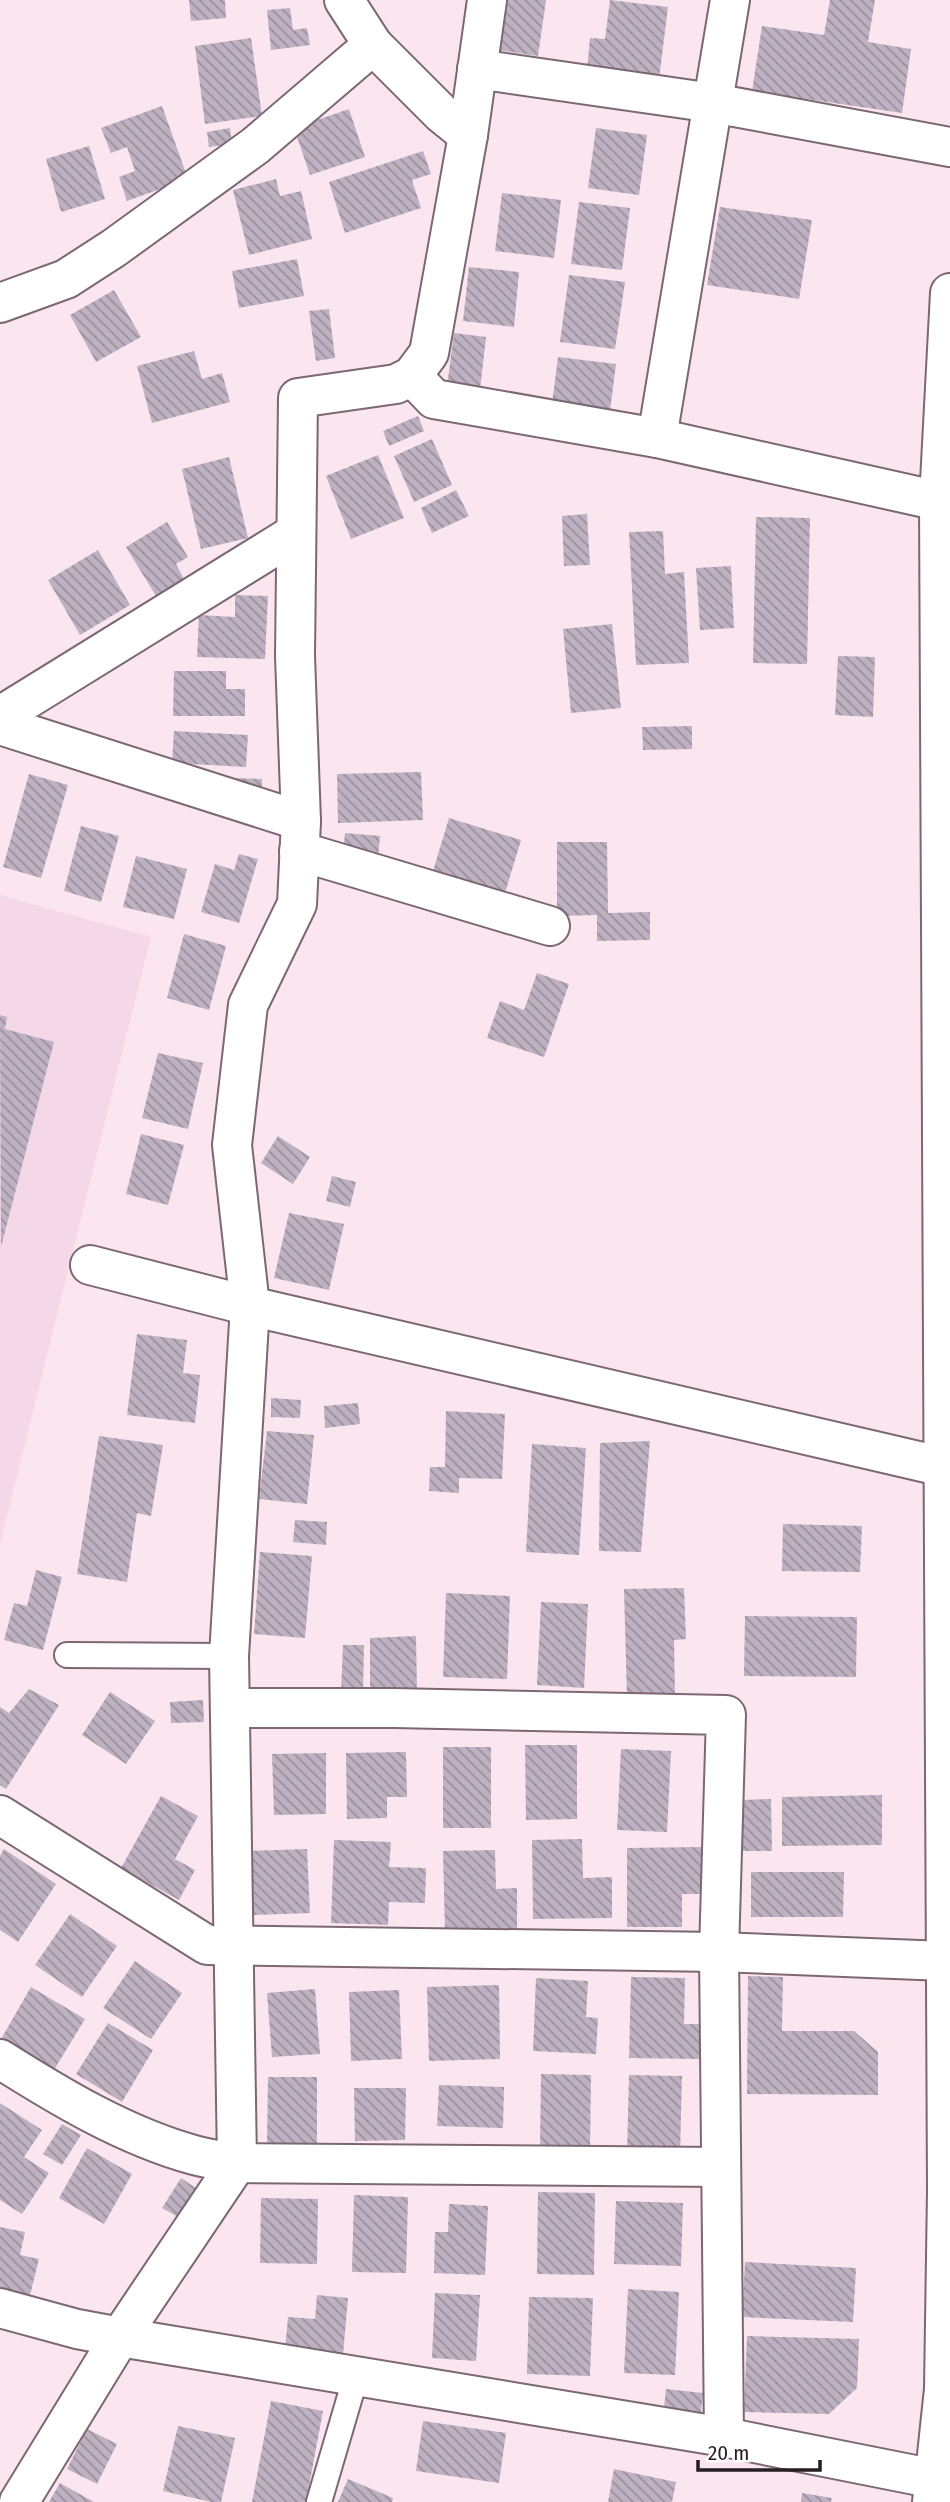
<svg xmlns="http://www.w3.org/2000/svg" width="950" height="2502" viewBox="0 0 950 2502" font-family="'Fira Sans Condensed',sans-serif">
<defs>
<pattern id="building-back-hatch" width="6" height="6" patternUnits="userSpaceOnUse" patternTransform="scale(1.75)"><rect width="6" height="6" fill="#beb1c1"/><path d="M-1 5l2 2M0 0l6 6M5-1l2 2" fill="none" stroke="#9a8f9c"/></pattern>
</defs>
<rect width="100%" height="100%" fill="#fbe6f0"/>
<!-- built -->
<polygon fill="#f5d8e7" points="0,895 151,937 0,1544"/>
<!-- building -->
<g fill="url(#building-back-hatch)">
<polygon points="189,0 225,0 226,18 191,21"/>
<polygon points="506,0 546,0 538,56 499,50"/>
<polygon points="610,0 668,7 659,79 587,71 590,38 605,39"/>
<polygon points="830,0 875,0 868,42 911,49 902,113 752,91 762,26 824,35"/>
<polygon points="290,8 293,30 307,28 310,45 271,50 267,10"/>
<polygon points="251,38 262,116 205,124 195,46"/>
<polygon points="162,106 188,179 127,201 119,177 135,171 127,147 111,153 101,128"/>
<polygon points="349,109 365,157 310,175 294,128"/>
<polygon points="230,128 232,144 209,147 207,132"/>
<polygon points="596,128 647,135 639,195 588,188"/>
<polygon points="89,146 105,199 61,212 46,159"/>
<polygon points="423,151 431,174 412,180 421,208 345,233 329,182"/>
<polygon points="276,179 280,196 301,191 312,239 249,255 233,190"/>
<polygon points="502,193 561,200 554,258 495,251"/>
<polygon points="579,202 630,208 622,270 571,264"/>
<polygon points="720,207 812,220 799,299 707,285"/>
<polygon points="297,259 304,296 239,308 232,271"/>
<polygon points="469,267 519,272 514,327 463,321"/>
<polygon points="569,275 625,282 615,349 560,342"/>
<polygon points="114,290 141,337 96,362 70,315"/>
<polygon points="329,309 335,358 316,361 309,311"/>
<polygon points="454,333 486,337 480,390 447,387"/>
<polygon points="194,351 202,379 222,373 230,402 152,423 137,366"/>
<polygon points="558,357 616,364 610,411 552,404"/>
<polygon points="418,416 424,431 389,446 383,431"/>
<polygon points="432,439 452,485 414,502 394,456"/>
<polygon points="378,455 404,518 351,539 326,476"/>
<polygon points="229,457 248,538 201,549 182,469"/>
<polygon points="456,490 469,516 432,533 421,508"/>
<polygon points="587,514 590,565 564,566 562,516"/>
<polygon points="756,517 810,518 807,664 753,663"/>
<polygon points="167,522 188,557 176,564 184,579 156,596 126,547"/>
<polygon points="663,531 665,574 684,572 689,663 636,665 629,532"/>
<polygon points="98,550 130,605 80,635 48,580"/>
<polygon points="731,566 734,628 700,630 696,568"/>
<polygon points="235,595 268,596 265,659 197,657 199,615 235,617"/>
<polygon points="612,624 621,708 571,713 563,629"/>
<polygon points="838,656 875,657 873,717 835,715"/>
<polygon points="174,671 226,671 226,689 245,689 245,716 173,716"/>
<polygon points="692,726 692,749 643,750 642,727"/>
<polygon points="174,731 248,735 246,767 172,763"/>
<polygon points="421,772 423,820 338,823 337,774"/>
<polygon points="29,774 68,785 41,878 3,867"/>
<polygon points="231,778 262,779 262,792 231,792"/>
<polygon points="449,818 521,840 505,893 433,871"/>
<polygon points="81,826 119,836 101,902 64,891"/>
<polygon points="345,833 380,836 378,858 343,855"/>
<polygon points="557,842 607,842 608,913 650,912 650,940 597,941 597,915 557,916"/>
<polygon points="239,854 258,859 239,923 201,912 215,864 234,870"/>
<polygon points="136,856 187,869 174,919 123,907"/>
<polygon points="184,934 226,946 209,1010 167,998"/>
<polygon points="537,973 569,984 544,1057 487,1038 500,1001 524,1010"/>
<polygon points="0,1015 7,1017 5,1029 54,1042 1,1247"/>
<polygon points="158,1053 203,1063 188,1129 142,1118"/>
<polygon points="141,1134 184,1145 168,1205 126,1194"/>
<polygon points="278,1136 310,1157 293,1184 261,1163"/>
<polygon points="332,1176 356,1182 350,1207 326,1201"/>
<polygon points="289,1213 344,1224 329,1290 274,1278"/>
<polygon points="137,1334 187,1340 183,1373 200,1375 195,1423 127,1415"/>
<polygon points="271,1398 301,1400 300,1418 271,1417"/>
<polygon points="358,1403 360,1424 325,1428 324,1406"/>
<polygon points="446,1411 505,1414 502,1479 459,1478 459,1493 429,1491 430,1467 445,1467"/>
<polygon points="267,1431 314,1435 307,1504 259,1499"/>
<polygon points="99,1436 163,1445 151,1516 137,1513 127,1582 77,1574"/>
<polygon points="650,1441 641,1552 599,1551 600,1443"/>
<polygon points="532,1444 586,1448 579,1555 526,1552"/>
<polygon points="295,1520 327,1522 326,1545 293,1542"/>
<polygon points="783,1524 862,1526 860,1572 782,1571"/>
<polygon points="260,1552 312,1556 305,1638 254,1634"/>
<polygon points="36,1570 62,1577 43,1650 4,1640 14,1603 27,1606"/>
<polygon points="684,1588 686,1639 674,1640 675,1695 627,1697 624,1589"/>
<polygon points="446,1593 510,1596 507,1679 443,1677"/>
<polygon points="541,1602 588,1604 584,1688 537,1685"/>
<polygon points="745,1616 857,1617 856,1677 744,1676"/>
<polygon points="416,1636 417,1693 370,1694 370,1638"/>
<polygon points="343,1645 364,1645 363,1693 341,1693"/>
<polygon points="29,1689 59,1705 6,1789 0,1785 0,1707 9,1713"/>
<polygon points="110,1692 155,1721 126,1764 82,1735"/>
<polygon points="203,1700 204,1722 171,1723 170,1702"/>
<polygon points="525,1745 577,1745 577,1819 526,1820"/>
<rect x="443" y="1747" width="48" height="81"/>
<polygon points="621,1749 671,1751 667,1832 617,1830"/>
<polygon points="406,1752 407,1797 387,1797 387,1818 347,1819 346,1753"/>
<polygon points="326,1753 326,1814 274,1815 272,1754"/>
<polygon points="882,1795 882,1845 782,1846 782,1797"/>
<polygon points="161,1796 198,1816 175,1859 195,1870 179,1900 121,1868"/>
<polygon points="771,1799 772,1851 740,1851 740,1800"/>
<polygon points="582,1839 583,1878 612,1877 612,1918 533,1919 532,1840"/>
<polygon points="334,1840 391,1842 389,1867 426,1868 425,1903 389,1902 388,1925 331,1923"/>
<polygon points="702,1847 701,1894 682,1894 682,1927 627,1927 627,1848"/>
<polygon points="4,1849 56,1884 18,1942 0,1930 0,1856"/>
<polygon points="307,1849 310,1913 252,1915 249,1851"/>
<polygon points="495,1850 496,1889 517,1888 517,1930 445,1932 443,1851"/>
<polygon points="751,1872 844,1872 843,1917 751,1917"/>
<polygon points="70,1914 117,1946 82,1997 35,1965"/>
<polygon points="135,1961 182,1993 151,2039 103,2008"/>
<polygon points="748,1976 783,1977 782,2031 854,2031 878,2052 878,2095 747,2094"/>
<polygon points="631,1977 685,1978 684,2024 699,2024 699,2059 629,2058"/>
<polygon points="536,1978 588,1981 586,2017 598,2018 596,2054 533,2051"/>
<polygon points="499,1985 500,2059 429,2061 427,1987"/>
<polygon points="31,1987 85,2019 54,2070 1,2039"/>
<polygon points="315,1989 320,2054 272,2057 267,1993"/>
<polygon points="399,1990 402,2059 351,2061 349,1992"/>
<polygon points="108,2023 153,2050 122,2102 76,2074"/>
<polygon points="541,2074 591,2075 590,2150 540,2149"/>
<polygon points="629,2075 682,2076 680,2154 627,2153"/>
<polygon points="268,2077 317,2077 317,2143 267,2143"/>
<polygon points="439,2085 504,2087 503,2128 437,2126"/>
<polygon points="354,2088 406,2088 405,2140 355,2141"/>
<polygon points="0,2103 42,2130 24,2157 49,2173 22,2214 0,2200"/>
<polygon points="62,2124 81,2135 62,2165 43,2154"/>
<polygon points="87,2148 132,2174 104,2224 59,2198"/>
<polygon points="181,2178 196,2188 178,2217 162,2208"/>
<polygon points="538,2192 595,2193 594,2275 537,2274"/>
<polygon points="354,2195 408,2197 406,2273 352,2272"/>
<polygon points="261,2198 318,2199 317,2264 260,2263"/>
<polygon points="616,2201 683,2203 681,2266 614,2264"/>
<polygon points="449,2204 488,2206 485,2275 434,2273 435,2232 448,2232"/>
<polygon points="0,2227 25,2232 20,2255 39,2259 30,2295 0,2288"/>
<polygon points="745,2262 856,2268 853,2322 742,2317"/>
<polygon points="628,2289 679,2292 675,2375 624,2373"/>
<polygon points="435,2293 480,2295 476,2361 432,2358"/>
<polygon points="317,2295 348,2298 343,2355 285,2350 288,2317 315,2319"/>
<polygon points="529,2297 593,2298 590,2376 527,2374"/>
<polygon points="747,2336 859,2339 857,2388 829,2414 744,2412"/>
<polygon points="666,2389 703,2393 701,2412 664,2408"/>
<polygon points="271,2401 323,2411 306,2502 252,2502"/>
<polygon points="423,2421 506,2433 499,2483 416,2471"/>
<polygon points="178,2426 235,2438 221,2502 211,2502 163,2491"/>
<polygon points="87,2429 117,2444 97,2484 67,2469"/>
<polygon points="614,2469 676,2482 672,2502 608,2502"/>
<polygon points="348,2479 393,2498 392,2502 338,2502"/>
<polygon points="60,2483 94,2502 49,2502"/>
<polygon points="802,2493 832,2498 831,2502 801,2502"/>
</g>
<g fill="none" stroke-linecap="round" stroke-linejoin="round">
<!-- lane casing -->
<g stroke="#7b6872" stroke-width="28">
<g id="lane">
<polyline points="67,1655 229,1656"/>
<polyline points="319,2502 356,2376"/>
</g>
</g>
<!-- street casing -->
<g stroke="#7b6872" stroke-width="42">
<g id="street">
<polyline points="344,0 373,45 442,114 468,135"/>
<polyline points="477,69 713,103 950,147"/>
<polyline points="0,303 66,279 114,248 255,146 373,45"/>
<polyline points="412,376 434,399 657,438 939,501"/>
<polyline points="657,438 730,0"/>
<polyline points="0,716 296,533"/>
<polyline points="0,725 301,821"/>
<polyline points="299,851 550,926"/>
<polyline points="90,1265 250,1306 944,1467"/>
<polyline points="231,1708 394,1708 726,1715 719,1952 724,2437"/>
<polyline points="0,1815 207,1945 719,1952 945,1961"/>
<path d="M0 2059C60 2097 125 2136 194 2155 208 2159 223 2161 237 2163L721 2167"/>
<polyline points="0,2308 77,2329 120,2337 724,2437 935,2479"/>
<polyline points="19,2502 120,2337 237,2163 229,1656 250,1306 232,1145 248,1005 297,904 301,821 295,656 298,398 396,384 412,376 429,353 468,135 487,0"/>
</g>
</g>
<!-- highway casing -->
<g stroke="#7b6872" stroke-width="42">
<polyline id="highway" points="932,2502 944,2389 947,2191 939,501 950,293"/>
</g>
<!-- lane -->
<use href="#lane" stroke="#fff" stroke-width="24"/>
<!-- street -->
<use href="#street" stroke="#fff" stroke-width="38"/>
<!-- highway -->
<use href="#highway" stroke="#fff" stroke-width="38"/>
</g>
<!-- scale -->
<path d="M698 2460v10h122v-10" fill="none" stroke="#261e22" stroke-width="3.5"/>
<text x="708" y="2460" font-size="21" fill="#261e22" stroke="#ffffff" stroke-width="5" paint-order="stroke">20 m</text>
</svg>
